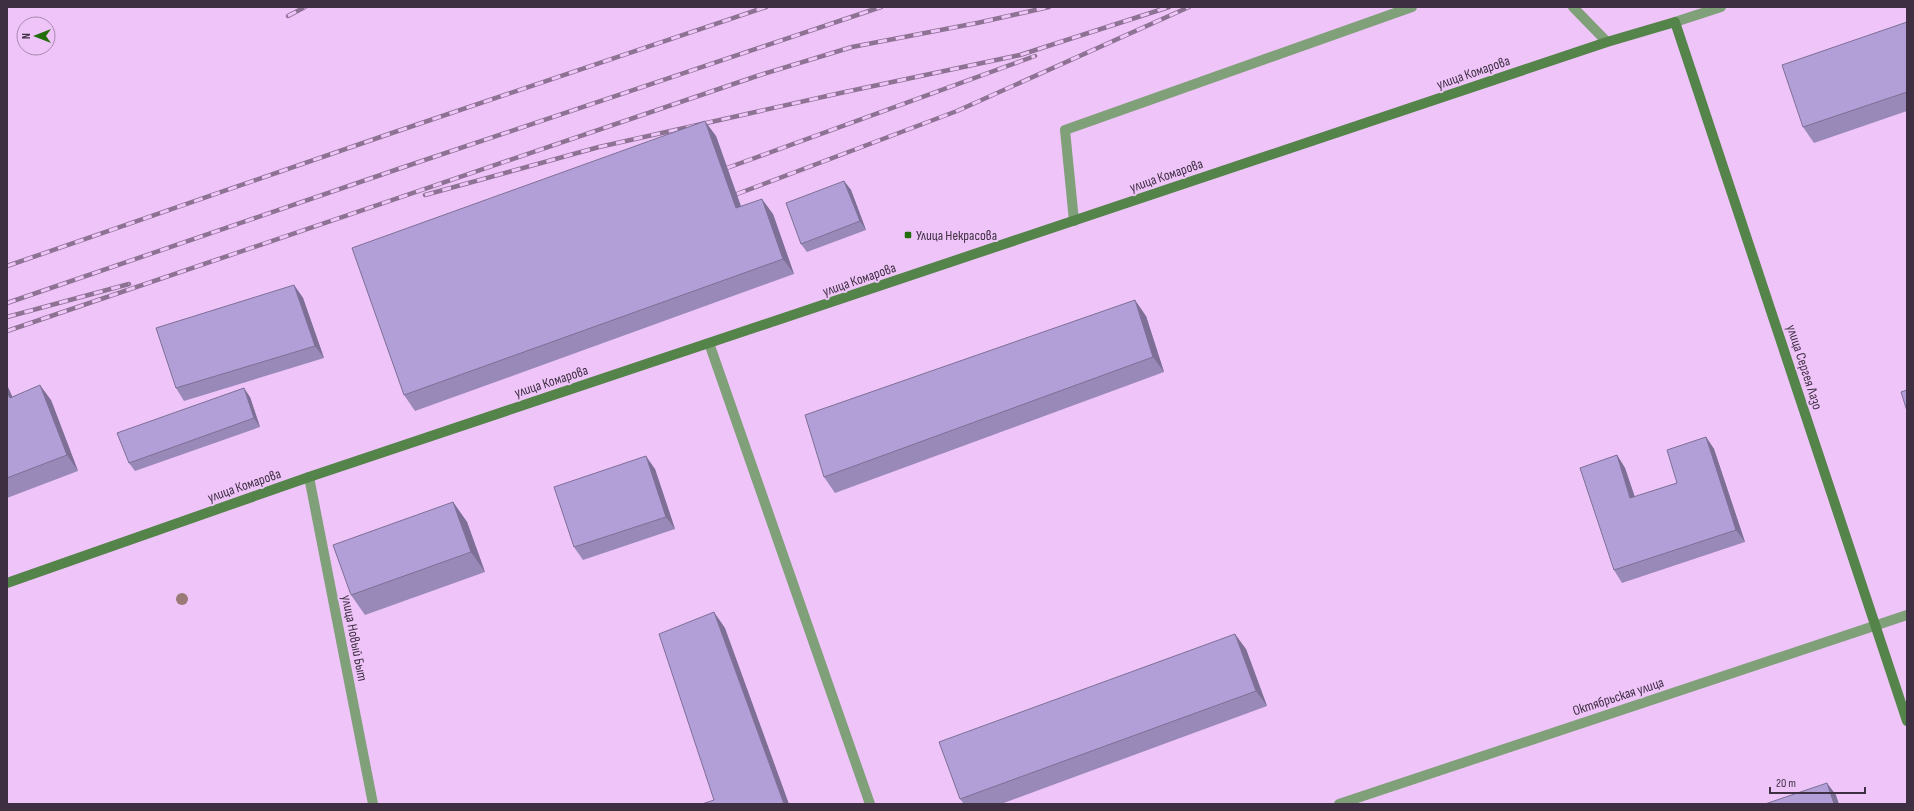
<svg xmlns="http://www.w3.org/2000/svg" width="1914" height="811" viewBox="0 0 1914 811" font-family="'Sofia Sans Condensed',sans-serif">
<rect width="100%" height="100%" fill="#efc5f9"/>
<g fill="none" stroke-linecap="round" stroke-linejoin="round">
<!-- service -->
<g stroke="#80a079" stroke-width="10">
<polyline points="1573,7 1607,42"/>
<polyline points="1074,221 1065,130 1412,7"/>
<polyline points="709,343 870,804"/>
</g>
<!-- minor -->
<g stroke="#80a079" stroke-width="10">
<polyline points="1675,22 1721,7"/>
<polyline points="309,477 373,804"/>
<polyline points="1339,804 1907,615"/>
</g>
<!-- secondary -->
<polyline stroke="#54844a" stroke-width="10" points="7,583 309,477 1607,42 1675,22 1907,721"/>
<!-- rail casing -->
<g stroke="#8d7294" stroke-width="4.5">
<g id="rail">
<polyline points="288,16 305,7"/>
<polyline points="727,168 1035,56"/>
<polyline points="737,194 957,111 1189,7"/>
<polyline points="425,195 599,147 845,92 1020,55 1169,7"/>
<polyline points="7,266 389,134 766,7"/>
<polyline points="7,303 401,168 881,7"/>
<polyline points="7,317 129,284"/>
<polyline points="7,331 757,76 852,47 977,23 1049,7"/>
</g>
</g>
<!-- rail -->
<use href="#rail" stroke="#efc5f9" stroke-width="3" stroke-dasharray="9" stroke-linecap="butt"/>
</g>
<!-- trees -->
<circle fill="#9a7a77" cx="182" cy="599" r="6"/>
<!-- wall -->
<g fill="#9989b9">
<polygon points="1907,22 1907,111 1814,143 1803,127"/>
<polygon points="716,136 741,206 773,214 794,274 415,411 404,395"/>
<polygon points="844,181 851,190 866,230 807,252 801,244"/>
<polygon points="294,285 303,298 324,358 184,401 176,388"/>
<polygon points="1146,316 1164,372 835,493 824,477"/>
<polygon points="7,385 12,397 51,400 78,471 7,498"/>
<polygon points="250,397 260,427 135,471 129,463"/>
<polygon points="1706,437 1714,449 1745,542 1622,583 1614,570 1617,455 1625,468 1635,497 1677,483"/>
<polygon points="655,469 675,529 583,560 574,547"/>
<polygon points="453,502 467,522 485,572 365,615 351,595"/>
<polygon points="1246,649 1267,706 1001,804 964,804 960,799"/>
</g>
<!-- shaded-wall -->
<g fill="#7d6f96">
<polygon points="705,121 716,136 747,224 736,208"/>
<polygon points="844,181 851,190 866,230 860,221"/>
<polygon points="762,199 773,214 794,274 783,259"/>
<polygon points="294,285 303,298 324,358 315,346"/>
<polygon points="1135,300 1146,316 1164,372 1153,357"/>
<polygon points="7,385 20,413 10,398 7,393"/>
<polygon points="40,385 51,400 78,471 67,455"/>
<polygon points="244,388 250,397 260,427 254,418"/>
<polygon points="1706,437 1714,449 1745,542 1736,530"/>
<polygon points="1617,455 1625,468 1639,510 1630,498"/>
<polygon points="646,456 655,469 675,529 666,517"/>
<polygon points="453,502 467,522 485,572 471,552"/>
<polygon points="714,612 725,628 789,804 784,804"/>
<polygon points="1235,634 1246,649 1267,706 1256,691"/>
<polygon points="1827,783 1836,795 1839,804 1834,804"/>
</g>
<!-- building -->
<g fill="#b29fd7" stroke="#7d6f96">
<polygon points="1907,22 1907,92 1803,127 1782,65"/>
<polygon points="705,121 736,208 762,199 783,259 404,395 352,248"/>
<polygon points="844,181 860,221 801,244 786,203"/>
<polygon points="294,285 315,346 176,388 156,328"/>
<polygon points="1135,300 1153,357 824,477 805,415"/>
<polygon points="40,385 67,455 7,478 7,393 10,398"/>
<polygon points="244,388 254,418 129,463 117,433"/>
<polygon points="1907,390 1907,411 1901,392"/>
<polygon points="1706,437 1736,530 1614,570 1580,468 1617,455 1630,498 1677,483 1667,450"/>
<polygon points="646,456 666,517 574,547 554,487"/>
<polygon points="453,502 471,552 351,595 333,545"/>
<polygon points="714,612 784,804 702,804 714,800 659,634"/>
<polygon points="1235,634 1256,691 960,799 939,742"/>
<polygon points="1827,783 1834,804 1765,804"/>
</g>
<!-- markers -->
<rect fill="#236d0c" stroke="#efc5f9" stroke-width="1.5" x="904" y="231" width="8" height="8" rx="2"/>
<g text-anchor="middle" stroke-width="4" stroke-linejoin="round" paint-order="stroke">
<!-- street labels -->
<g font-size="14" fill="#3f2f43" stroke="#efc5f9">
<text transform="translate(1473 72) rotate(-19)" y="5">улица Комарова</text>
<text transform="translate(1166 175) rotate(-19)" y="5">улица Комарова</text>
<text transform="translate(859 279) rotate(-19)" y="5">улица Комарова</text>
<text transform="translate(1805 367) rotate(72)" y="5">улица Сергея Лазо</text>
<text transform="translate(551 381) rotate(-18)" y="5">улица Комарова</text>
<text transform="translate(244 485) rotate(-19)" y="5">улица Комарова</text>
<text transform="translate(355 638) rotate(79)" y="5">улица Новый Быт</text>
<text transform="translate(1618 696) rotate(-18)" y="5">Октябрьская улица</text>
</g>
<!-- poi labels -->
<g font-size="14" fill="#3f2f43" stroke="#efc5f9" text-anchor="start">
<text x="916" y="240">Улица Некрасова</text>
</g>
</g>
<!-- border -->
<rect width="1914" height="811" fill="none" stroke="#3f2f43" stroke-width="16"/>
<!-- north arrow -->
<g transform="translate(36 36) rotate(270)"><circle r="19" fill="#efc5f9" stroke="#a989b0"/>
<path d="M0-3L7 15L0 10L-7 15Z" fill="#236d0c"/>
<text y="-6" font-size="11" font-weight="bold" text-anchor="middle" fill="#3f2f43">N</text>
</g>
<!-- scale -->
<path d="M1770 787v6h95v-6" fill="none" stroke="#3f2f43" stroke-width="2"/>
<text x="1776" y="787" font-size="12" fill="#3f2f43" stroke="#efc5f9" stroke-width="3" paint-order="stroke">20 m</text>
</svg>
